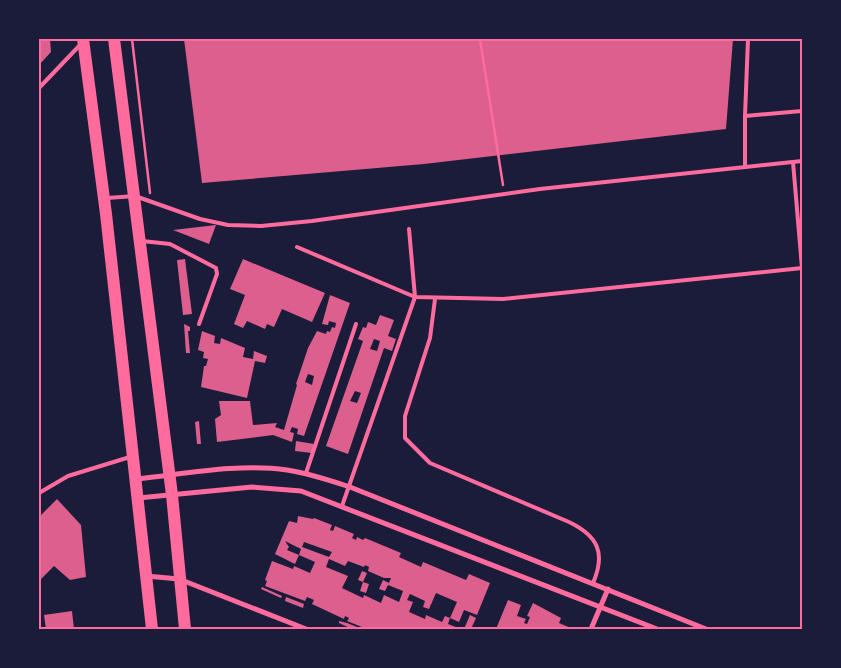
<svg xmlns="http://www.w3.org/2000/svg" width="841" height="668" viewBox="0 0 841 668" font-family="'Crimson Pro',serif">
<rect width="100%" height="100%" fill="#1b1b3a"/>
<!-- building -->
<g fill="#dd5f8e" fill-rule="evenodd">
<polygon points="39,39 50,39 51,52 39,65"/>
<polygon points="184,39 733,39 726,129 424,164 202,183"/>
<polygon points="216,225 209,244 173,230"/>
<polygon points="185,259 192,314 183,315 177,260"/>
<polygon points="243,259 325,293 312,322 282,309 274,327 267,324 265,329 247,321 243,328 234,324 245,295 230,289"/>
<path d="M330 295 350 303 304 436 297 434 298 429 292 427 290 432 294 433 292 442 273 435 217 442 215 419 221 415 219 401H250L253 425 277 423 275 427 284 430 297 385 296 384 308 348 317 331 326 334 327 331 330 332 332 327 335 328 336 323 329 321 328 325 322 324ZM308 374 314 376 312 385 305 382Z"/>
<path d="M380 315 394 320 388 336 396 339 392 351 384 348 348 454 326 446 363 341 358 339 363 327 366 328 368 322 376 325ZM374 339 380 341 377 351 370 349ZM355 391 361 393 357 403 350 401Z"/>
<polygon points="184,324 190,327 190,331 188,331 190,353 186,353"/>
<polygon points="202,331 215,336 214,343 220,344 221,338 245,348 243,357 253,359 254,351 267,356 265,363 255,361 247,398 201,387 204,366 206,366 208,359 203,358 204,352 198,350"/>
<polygon points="199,421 201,444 197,444 195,422"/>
<polygon points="296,441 314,444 312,453 295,451"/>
<polygon points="57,499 81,525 86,577 70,580 54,566 39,581 39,517"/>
<path d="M298 516 313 519 314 518 332 525 330 530 333 531 335 526 354 534 352 538 356 540 357 537 363 540 365 538 401 553 399 557 421 567 423 562 466 580 469 574 490 583 477 615 464 610 459 622 450 618 457 602 436 593 429 609 423 607 425 601 410 594 407 600 413 602 409 612 425 619 426 615 442 622 445 616 450 618 448 624 461 629H367L347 621 349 618 345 616 344 619 312 604 314 600 307 597 305 601 265 586 267 581 265 580 272 561 293 569 294 566 310 573 315 562 299 555 301 549 285 541 289 547 287 550 299 555 295 564 275 554 289 521 297 523ZM304 542 332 552 329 557 302 547ZM329 559 345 566 348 561 364 567 365 565 369 567 368 571 384 578H391L389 583 383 580 379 589 385 591 388 585 403 591 399 602 384 595 381 603 364 595 363 598 342 588 348 576 326 567Z"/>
<polygon points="362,571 367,573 363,582 358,580"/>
<polygon points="363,582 369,584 366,593 360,591"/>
<polygon points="262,587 282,596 281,598 261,589"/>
<polygon points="286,597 304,604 303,608 285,601"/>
<polygon points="508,600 521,605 517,616 526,619 524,623 527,624 530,617 527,616 533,603 561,618 559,623 573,629 496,629"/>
<polygon points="72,611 74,629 46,629 44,615"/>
<polygon points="470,615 476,618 471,629 464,629"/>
<polygon points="339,621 347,623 362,629 352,629 339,623"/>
</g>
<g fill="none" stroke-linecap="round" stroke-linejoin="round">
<!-- path -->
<g stroke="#ff6b9d" stroke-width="2.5">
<polyline points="132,39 150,193"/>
<polyline points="480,39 503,185"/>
</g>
<!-- service -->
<g stroke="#ff6b9d" stroke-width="4">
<polyline points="748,39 745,116 802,111"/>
<polyline points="39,88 80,45"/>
<polyline points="745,116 745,167"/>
<polyline points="793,162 802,268"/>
<polyline points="107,198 135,196 200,219 228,225 261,226 312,221 540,189 802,161"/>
<polyline points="142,241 170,244 216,268 217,274 199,324"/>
<polyline points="297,247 415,297 503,299 802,268"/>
<path d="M435 299 430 338 405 416V438L430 463 569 522C598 536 606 553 593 583"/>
<polyline points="306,473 356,324"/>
<polyline points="39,493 68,476 130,457"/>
<polyline points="342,506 415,297 409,229"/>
</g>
<!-- minor -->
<g stroke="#ff6b9d" stroke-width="5">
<path d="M137 479C185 474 238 463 287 470 308 473 329 480 350 487L706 629"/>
<polyline points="138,498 252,487 301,491 657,629"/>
<polyline points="146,576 179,579 306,629"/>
<polyline points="591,629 608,589"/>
</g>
<!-- primary -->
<g stroke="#ff6b9d" stroke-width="12">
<polyline points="83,39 106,214 152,629"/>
<polyline points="114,39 172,495 185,629"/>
</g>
</g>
<!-- border -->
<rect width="841" height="668" fill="none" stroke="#1b1b3a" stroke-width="80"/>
<rect x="40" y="40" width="761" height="588" fill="none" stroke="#ff6b9d" stroke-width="2"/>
</svg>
